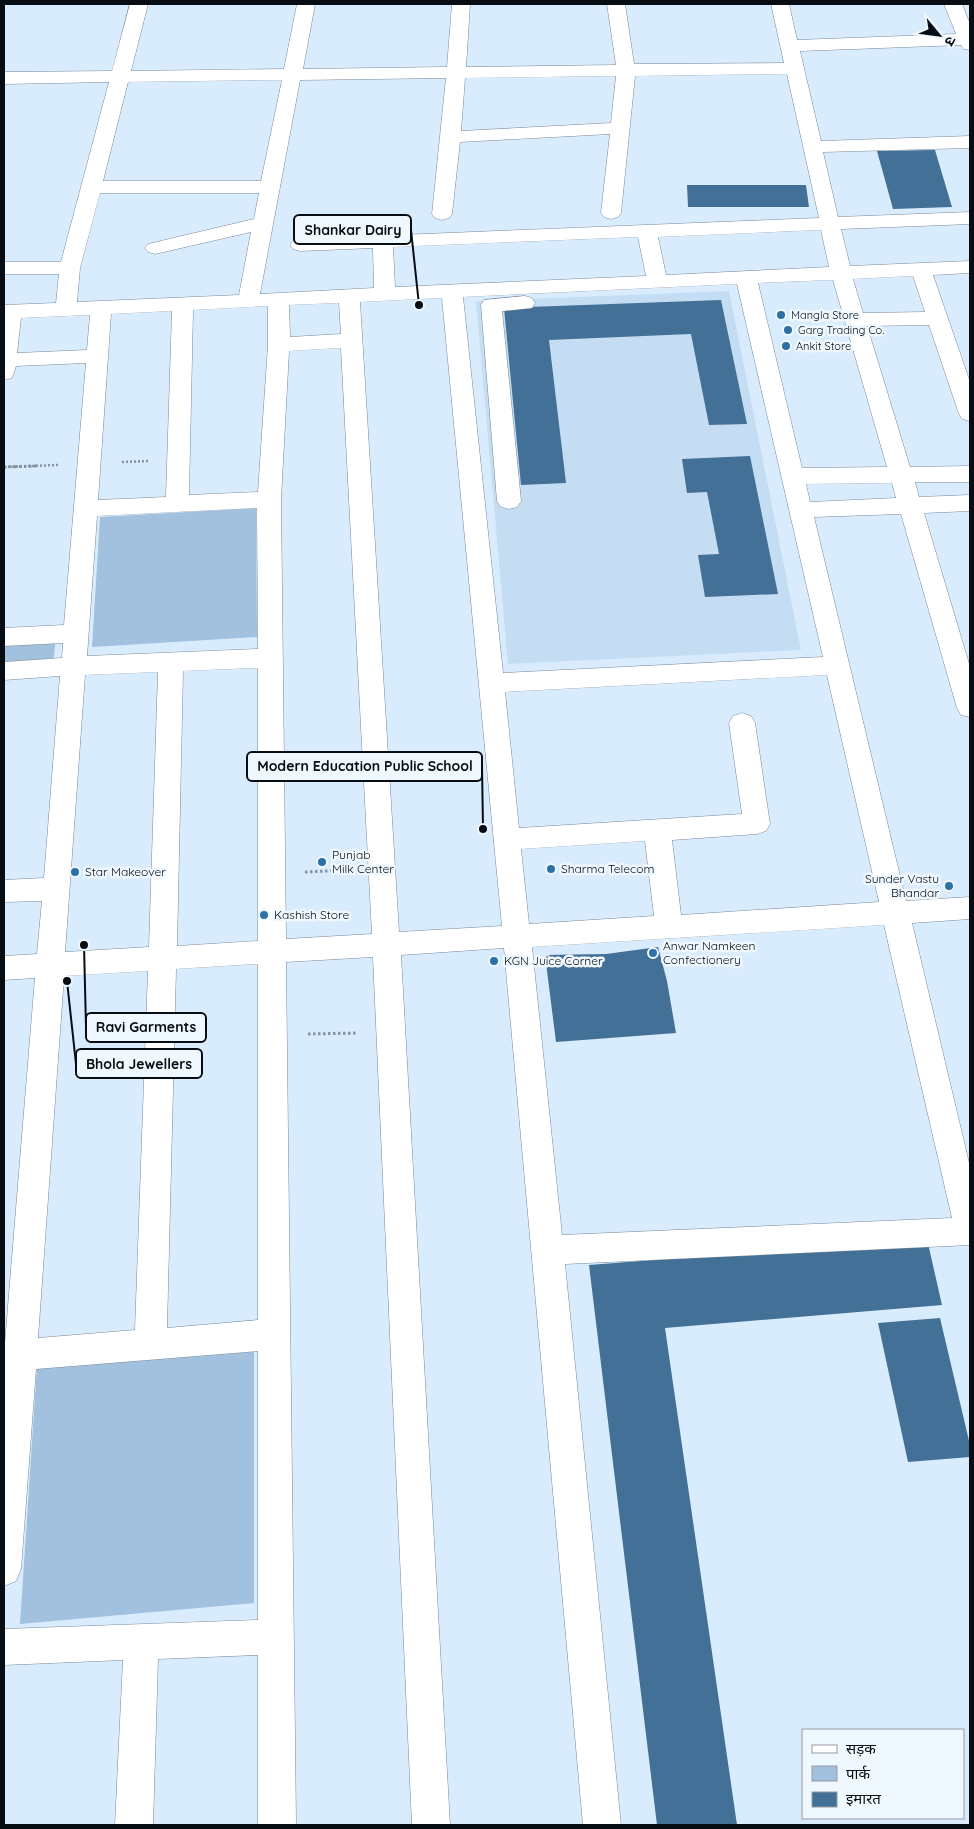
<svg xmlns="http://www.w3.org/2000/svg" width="974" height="1829" viewBox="0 0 974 1829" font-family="Quicksand,'Noto Sans Devanagari',sans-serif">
<rect width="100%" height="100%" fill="#d9ecfe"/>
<!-- built -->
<polygon fill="#c5ddf3" points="729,291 801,650 508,664 476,301"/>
<!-- green -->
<g fill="#a1c1de">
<polygon points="256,508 257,637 92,647 100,517"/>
<polygon points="56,637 53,664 4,666 4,639"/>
<polygon points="254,1349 254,1603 20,1624 37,1366"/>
</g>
<!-- building -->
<g fill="#437096">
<polygon points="935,150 952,207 893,209 877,151"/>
<polygon points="687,185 806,185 809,207 688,207"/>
<polygon points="721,300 747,424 709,425 691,334 549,340 566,483 521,485 504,308"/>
<polygon points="750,456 778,594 705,597 698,555 719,554 707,492 687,493 682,459"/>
<polygon points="658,947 667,981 676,1033 556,1042 545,955 606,954"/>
<polygon points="927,1239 942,1305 665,1328 737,1825 657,1825 589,1265"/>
<polygon points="940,1318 970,1445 970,1457 908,1462 878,1323"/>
</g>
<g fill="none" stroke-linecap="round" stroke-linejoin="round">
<!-- minor casing -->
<g stroke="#778898" stroke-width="1">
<g id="minor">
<path d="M130 4H148L131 71 284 69 297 4H315L303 69 447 67 452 4H470L466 67 616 65 607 4H625L634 64 784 63 771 4H789L797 40 956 34 944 4H962L970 24V50L964 49 961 45 800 51 821 141 970 136V148L823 152 838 217 970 212V224L841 229 850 266 970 261V273L933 275 970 382V421L962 419 959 414 929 325 867 326 910 467 970 466V482H915L919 497 970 495V511L924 513 970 667V717L961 715 957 708 901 514 814 517 906 901 970 897V919L912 923 970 1167V1245L565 1264 621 1825H583L504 948 401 955 450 1825H412L373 957 286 962 296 1825H258V1655L158 1659 153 1825H115L123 1660 4 1665V1629L258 1620V1351L36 1369 21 1569 16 1581 4 1586V1355L35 978 4 980V956L37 954 42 901 4 902V880L44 878 60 676 4 680V662L62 658 63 643 4 646V628L64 625 86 363 16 366 12 378 4 380V305L56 303 59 274H4V262H61L109 82 4 84V72L112 71ZM787 74 819 218 300 239 293 241 290 245 293 249 300 251 373 248 374 288 260 294 300 80 446 78 432 214 435 218 442 220 449 218 452 214 460 142 610 134 601 213 604 217 611 219 618 217 621 213 635 76ZM616 76 611 123 461 131 465 78ZM282 80 261 181H103L128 82ZM100 193H259L254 219 148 244 145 248 148 252 155 254 251 232 239 295 77 302 80 268ZM821 230 829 267 666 275 658 237ZM638 237 646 276 395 287 393 247ZM913 276 925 312 863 313 853 279ZM833 280 887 467 802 468 758 283ZM737 284 823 657 503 673 463 297ZM442 298 502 926 399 932 360 302ZM339 303 341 334 290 337 289 305ZM268 306V345L258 492 189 495 193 310ZM172 311 166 497 98 500 111 314ZM90 315 87 350 17 353 21 318ZM341 348 372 934 286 939 281 499 289 351ZM892 483 896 498 810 502 806 484ZM257 508 258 649 87 656 97 516ZM258 668V941L177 946 183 671ZM158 672 149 947 65 952 85 675ZM827 675 879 902 681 915 672 840 757 834 766 831 770 824 755 723 751 716 742 713 733 716 729 723 742 814 519 828 505 692ZM645 841 654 916 529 924 521 849ZM884 925 952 1218 562 1235 532 947ZM258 964V1320L167 1328 176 969ZM148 971 135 1330 38 1338 64 976Z"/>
<polygon points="525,296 532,298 535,303 532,308 502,311 521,501 517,507 509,509 501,507 497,501 481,305 484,300"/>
</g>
</g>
<!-- path-far1 -->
<g stroke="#8593a0" stroke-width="2.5" stroke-dasharray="2 2" stroke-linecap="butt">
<polyline points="122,462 148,461"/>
<polyline points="4,467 58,465"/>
</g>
<!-- path -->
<g stroke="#8593a0" stroke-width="3" stroke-dasharray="2.5 2.5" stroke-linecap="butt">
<polyline points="4,467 37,466"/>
<polyline points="305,872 348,870"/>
<polyline points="308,1034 357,1033"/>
</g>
<!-- minor -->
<use href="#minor" fill="#fff" fill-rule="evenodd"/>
</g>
<!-- markers -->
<g fill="#2c70a5" stroke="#f0f8ff" stroke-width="2">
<circle cx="781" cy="315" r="5"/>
<circle cx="788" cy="330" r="5"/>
<circle cx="786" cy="346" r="5"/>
<circle cx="322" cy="862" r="5"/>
<circle cx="551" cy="869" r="5"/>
<circle cx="75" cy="872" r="5"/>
<circle cx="949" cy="886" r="5"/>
<circle cx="264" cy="915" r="5"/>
<circle cx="653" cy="953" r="5"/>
<circle cx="494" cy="961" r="5"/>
</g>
<g text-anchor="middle" stroke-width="5" stroke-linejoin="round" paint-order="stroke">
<!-- far-poi labels -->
<g font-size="11" fill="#070d13" stroke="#f0f8ff" text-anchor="start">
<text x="791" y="319">Mangla Store</text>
<text x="798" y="334">Garg Trading Co.</text>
<text x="796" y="350">Ankit Store</text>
</g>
<!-- poi labels -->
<g font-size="12" fill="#070d13" stroke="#f0f8ff" text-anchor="start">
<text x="332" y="859">Punjab<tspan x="332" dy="14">Milk Center</tspan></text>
<text x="561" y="873">Sharma Telecom</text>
<text x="85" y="876">Star Makeover</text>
<text x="939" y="883" text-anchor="end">Sunder Vastu<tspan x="939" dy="14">Bhandar</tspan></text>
<text x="274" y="919">Kashish Store</text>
<text x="663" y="950">Anwar Namkeen<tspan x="663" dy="14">Confectionery</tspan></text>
<text x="504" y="965">KGN Juice Corner</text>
</g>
</g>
<!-- callouts -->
<path fill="none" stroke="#070d13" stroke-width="2" d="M419 305L411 230M483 829L482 766M84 945L86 1027M67 981L76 1064"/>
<g fill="#070d13" stroke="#f0f8ff" stroke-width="2">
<circle cx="419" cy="305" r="5"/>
<circle cx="483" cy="829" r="5"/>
<circle cx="84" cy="945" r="5"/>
<circle cx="67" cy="981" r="5"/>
</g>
<g fill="#f0f8ff" stroke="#070d13" stroke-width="2">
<rect x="294" y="215" width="117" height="29" rx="5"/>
<rect x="247" y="752" width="235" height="29" rx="5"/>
<rect x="86" y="1013" width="120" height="29" rx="5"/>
<rect x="76" y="1049" width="126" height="29" rx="5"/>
</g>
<g font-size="14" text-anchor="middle" font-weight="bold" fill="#070d13">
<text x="353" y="235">Shankar Dairy</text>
<text x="365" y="771">Modern Education Public School</text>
<text x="146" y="1032">Ravi Garments</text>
<text x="139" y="1069">Bhola Jewellers</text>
</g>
<!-- border -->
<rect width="974" height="1829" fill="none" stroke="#070d13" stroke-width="10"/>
<!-- legend -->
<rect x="802" y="1729" width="162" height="90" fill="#f0f8ff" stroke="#939aa1"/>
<rect x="812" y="1745" width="25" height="8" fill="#ffffff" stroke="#939aa1"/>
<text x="846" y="1754" font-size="15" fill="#070d13">सड़क</text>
<rect x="812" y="1766" width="25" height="15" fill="#a1c1de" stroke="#939aa1"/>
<text x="846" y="1779" font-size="15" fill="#070d13">पार्क</text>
<rect x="812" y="1792" width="25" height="15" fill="#437096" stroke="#939aa1"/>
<text x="846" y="1804" font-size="15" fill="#070d13">इमारत</text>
<!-- north arrow -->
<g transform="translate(939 35) rotate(119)" stroke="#f0f8ff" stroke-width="4" paint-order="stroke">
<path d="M0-4L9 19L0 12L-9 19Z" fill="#070d13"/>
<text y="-8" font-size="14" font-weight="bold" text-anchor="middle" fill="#070d13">उ</text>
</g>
</svg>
